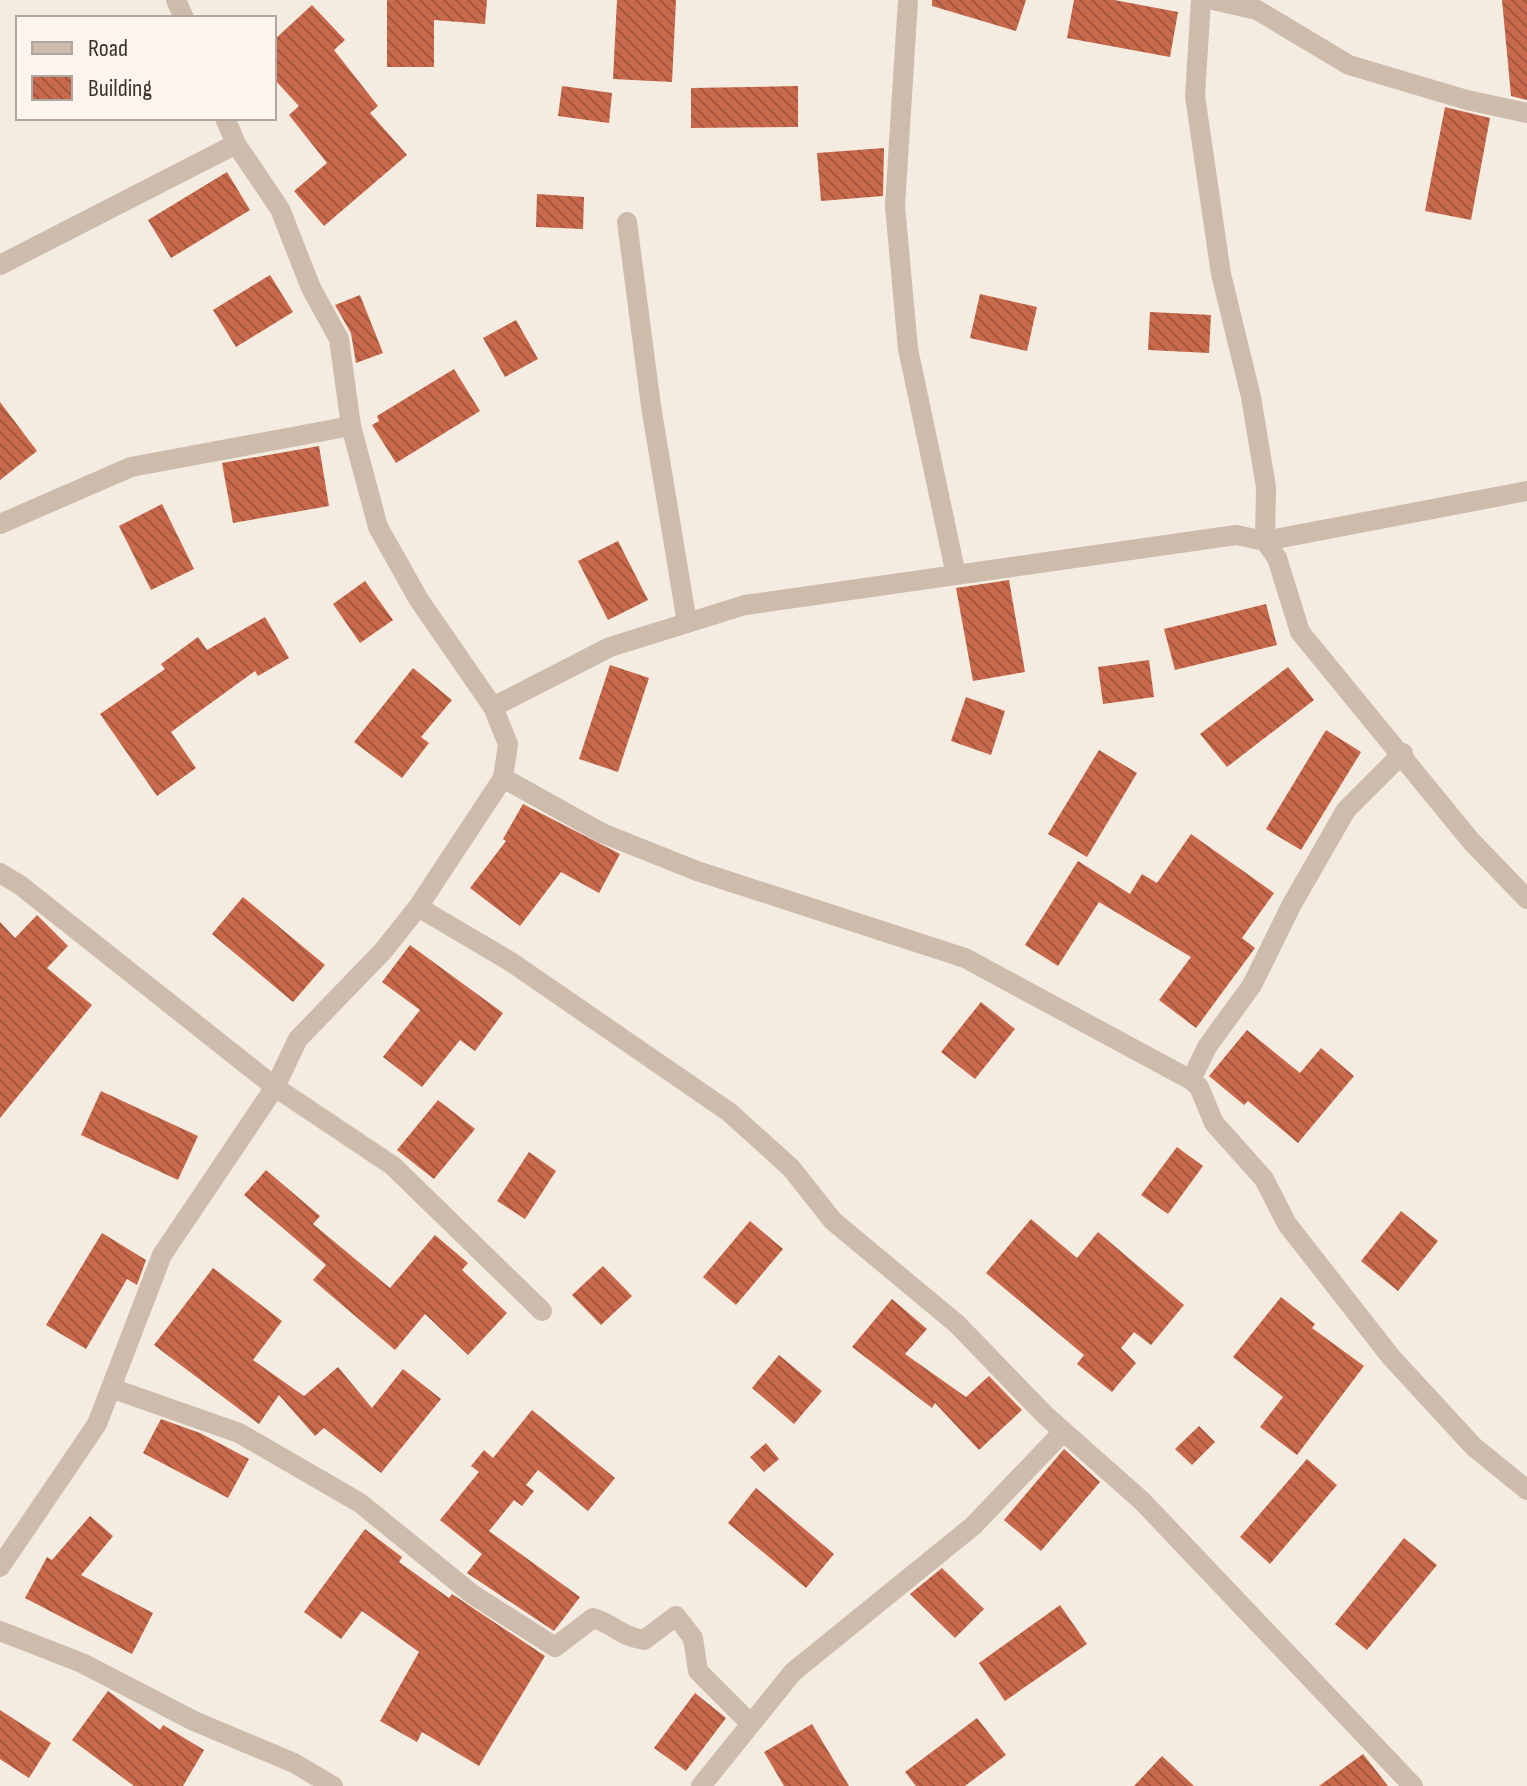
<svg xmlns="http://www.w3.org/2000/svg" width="1527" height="1786" viewBox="0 0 1527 1786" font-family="'Sofia Sans Condensed',sans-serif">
<defs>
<pattern id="building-back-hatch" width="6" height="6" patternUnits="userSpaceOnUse" patternTransform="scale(2)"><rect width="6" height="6" fill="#c8694b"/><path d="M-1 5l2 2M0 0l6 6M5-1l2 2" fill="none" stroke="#a4573f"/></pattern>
</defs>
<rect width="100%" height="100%" fill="#f4ebe1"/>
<!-- building -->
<g fill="url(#building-back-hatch)">
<polygon points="387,0 487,0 485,24 434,20 434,67 387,67"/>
<polygon points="617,0 676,0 672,82 613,79"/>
<polygon points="932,0 1026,0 1016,31 932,6"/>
<polygon points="1074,0 1114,0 1178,12 1170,57 1067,38"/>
<polygon points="1502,0 1527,0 1527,100 1511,96"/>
<polygon points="312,5 345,40 334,50 378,106 370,113 407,155 324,226 294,191 327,163 289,115 299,106 274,79 274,40"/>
<polygon points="562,86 612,93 609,123 558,116"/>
<polygon points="798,86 798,127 691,128 691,88"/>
<polygon points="1445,107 1490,118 1471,220 1425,211"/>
<polygon points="884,148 883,196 821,201 817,153"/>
<polygon points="227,172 250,210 171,258 148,220"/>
<polygon points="537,194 584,197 583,229 536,227"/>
<polygon points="270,275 293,312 236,347 213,310"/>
<polygon points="980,294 1037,307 1027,351 970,338"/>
<polygon points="360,295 383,353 356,363 351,333 335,305"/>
<polygon points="1150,312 1211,315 1209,353 1148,350"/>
<polygon points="516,320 538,359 505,377 483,338"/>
<polygon points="454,369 480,411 396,463 372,425 379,421 377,416"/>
<polygon points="0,402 37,451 0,480"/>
<polygon points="319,446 329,506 233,523 222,463"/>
<polygon points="162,504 194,569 151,590 119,526"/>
<polygon points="618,541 648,600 608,620 578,561"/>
<polygon points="1009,580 1025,672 973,681 956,588"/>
<polygon points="365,581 393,620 360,643 333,604"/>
<polygon points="1266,604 1277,645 1175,670 1164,629"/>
<polygon points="265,617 289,658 258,676 255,671 171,732 196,768 157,796 100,714 165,669 161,664 198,637 207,650"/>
<polygon points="1149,660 1154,697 1103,704 1098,667"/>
<polygon points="610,665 649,678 618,772 579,759"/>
<polygon points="1288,667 1314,700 1227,767 1200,734"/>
<polygon points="413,668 452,700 421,737 429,743 402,778 354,742"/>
<polygon points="966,697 1005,711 991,755 951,741"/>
<polygon points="1326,730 1361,752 1301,850 1266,829"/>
<polygon points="1099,750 1137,773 1087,857 1048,834"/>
<polygon points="523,804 620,854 599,893 561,872 520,926 470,888 506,841 503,839"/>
<polygon points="1191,834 1274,893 1242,938 1255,948 1196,1028 1159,1000 1191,957 1099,902 1058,966 1025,945 1078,861 1130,894 1142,874 1157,883"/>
<polygon points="243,897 325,965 293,1002 212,934"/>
<polygon points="37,915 68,946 47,968 92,1005 0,1118 0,922 15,938"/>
<polygon points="410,945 503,1013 475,1051 460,1040 422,1087 383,1057 420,1010 382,982"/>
<polygon points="981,1002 1015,1029 975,1079 941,1052"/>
<polygon points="1247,1030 1300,1073 1321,1048 1354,1076 1298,1143 1248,1101 1244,1105 1209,1076"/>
<polygon points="101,1091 198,1136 178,1180 81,1135"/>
<polygon points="438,1100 475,1129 434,1179 397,1150"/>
<polygon points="1177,1147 1203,1166 1168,1214 1141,1195"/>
<polygon points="529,1152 556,1171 525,1219 497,1201"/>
<polygon points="266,1170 320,1216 313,1224 390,1288 435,1235 468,1263 462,1270 507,1313 468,1355 425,1314 395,1350 313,1280 326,1265 244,1195"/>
<polygon points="1401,1211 1438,1241 1398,1291 1361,1261"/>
<polygon points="1031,1219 1077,1258 1098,1232 1184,1305 1151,1345 1134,1332 1121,1348 1136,1363 1112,1392 1077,1364 1084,1355 986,1273"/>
<polygon points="750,1221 783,1249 736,1305 703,1277"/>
<polygon points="102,1233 146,1260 137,1285 127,1279 86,1349 46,1325"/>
<polygon points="603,1266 632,1296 601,1325 572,1295"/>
<polygon points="213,1268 282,1321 253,1360 304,1396 338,1367 372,1408 403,1369 441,1399 381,1473 324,1428 315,1436 279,1395 259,1424 154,1345"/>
<polygon points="1281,1297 1315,1324 1312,1328 1364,1366 1297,1455 1260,1427 1283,1397 1233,1357"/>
<polygon points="892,1299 927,1329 905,1354 966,1397 989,1376 1022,1410 979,1450 935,1403 932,1408 852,1347"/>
<polygon points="779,1355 822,1391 794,1424 752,1388"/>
<polygon points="532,1410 615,1478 588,1511 538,1470 526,1485 534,1491 522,1506 514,1500 489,1531 580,1597 554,1631 467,1573 482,1554 440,1520 479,1472 471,1466 484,1450 493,1458"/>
<polygon points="161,1419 200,1433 249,1459 228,1498 143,1453"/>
<polygon points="1199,1426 1215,1442 1192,1465 1175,1449"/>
<polygon points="766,1443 779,1459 764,1472 750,1457"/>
<polygon points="1064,1449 1100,1482 1041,1551 1004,1520"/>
<polygon points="1307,1459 1337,1485 1270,1564 1240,1537"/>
<polygon points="756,1488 834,1554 806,1588 728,1523"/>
<polygon points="90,1516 113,1536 81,1575 153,1613 132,1654 25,1598 47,1557 52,1560"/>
<polygon points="365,1529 402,1557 399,1562 449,1598 452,1594 545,1656 479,1766 422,1732 417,1742 380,1721 419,1652 362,1611 341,1639 304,1612"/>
<polygon points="1404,1538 1437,1565 1367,1650 1335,1624"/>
<polygon points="942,1568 984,1609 955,1638 910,1594"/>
<polygon points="1060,1605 1087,1644 1005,1701 979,1663"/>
<polygon points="108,1691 160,1730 163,1725 204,1750 183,1786 134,1786 72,1740"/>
<polygon points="695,1693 726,1718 686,1771 654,1748"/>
<polygon points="0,1710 51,1743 29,1778 0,1759"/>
<polygon points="977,1718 1006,1755 965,1786 916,1786 905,1772"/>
<polygon points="812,1724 849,1786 784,1786 764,1752"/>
<polygon points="1363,1754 1388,1786 1319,1786"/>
<polygon points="1162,1756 1194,1786 1134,1786"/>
</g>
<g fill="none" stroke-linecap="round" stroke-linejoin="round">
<!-- minor -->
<g stroke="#cdbbac" stroke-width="20">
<polyline points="176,0 184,18"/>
<polyline points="908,0 895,206 908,349 956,575"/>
<polyline points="1201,0 1195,96 1221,274 1251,397 1266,487 1265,541 1527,491"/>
<polyline points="1213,0 1257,10 1349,65 1467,100 1527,113"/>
<polyline points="627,222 651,406 687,623"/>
<polyline points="0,265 236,144"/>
<polyline points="0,524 131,467 351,426"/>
<polyline points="493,707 610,647 745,605 1236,535 1265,541 1277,558 1300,632 1471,841 1527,899"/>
<polyline points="503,778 602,833 697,871 965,958 1191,1080 1199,1087 1214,1123 1264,1179 1287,1224 1391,1357 1474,1447 1527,1490"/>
<polyline points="0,873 20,885 275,1087 393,1166 542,1311"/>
<polyline points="418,907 511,962 729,1112 791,1168 833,1221 957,1324 1045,1415 1142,1501 1413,1786"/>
<polyline points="1191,1080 1207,1047 1252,985 1292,904 1346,810 1403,753"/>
<path d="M111 1388 239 1433 360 1503 472 1594 555 1647 593 1618C616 1625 617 1635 644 1640L676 1616 693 1638 698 1671 749 1722"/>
<polyline points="0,1567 97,1424 162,1255 275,1087 298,1039 383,951 418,907 503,778 508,744 493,707 419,600 378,527 351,426 339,339 311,288 280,209 236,144 225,118"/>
<polyline points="0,1631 82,1663 194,1721 294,1763 333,1786"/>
<polyline points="701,1786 793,1672 973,1526 1063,1432"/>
</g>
</g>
<!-- legend -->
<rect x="16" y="16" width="260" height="104" fill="#fbf5ee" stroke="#aea6a0" stroke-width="2"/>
<rect x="32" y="42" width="40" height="12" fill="#cdbbac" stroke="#aea6a0" stroke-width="2"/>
<text x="88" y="56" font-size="24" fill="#3b302b">Road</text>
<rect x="32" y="76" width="40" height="24" fill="url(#building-back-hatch)" stroke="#aea6a0" stroke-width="2"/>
<text x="88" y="96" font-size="24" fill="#3b302b">Building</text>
</svg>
